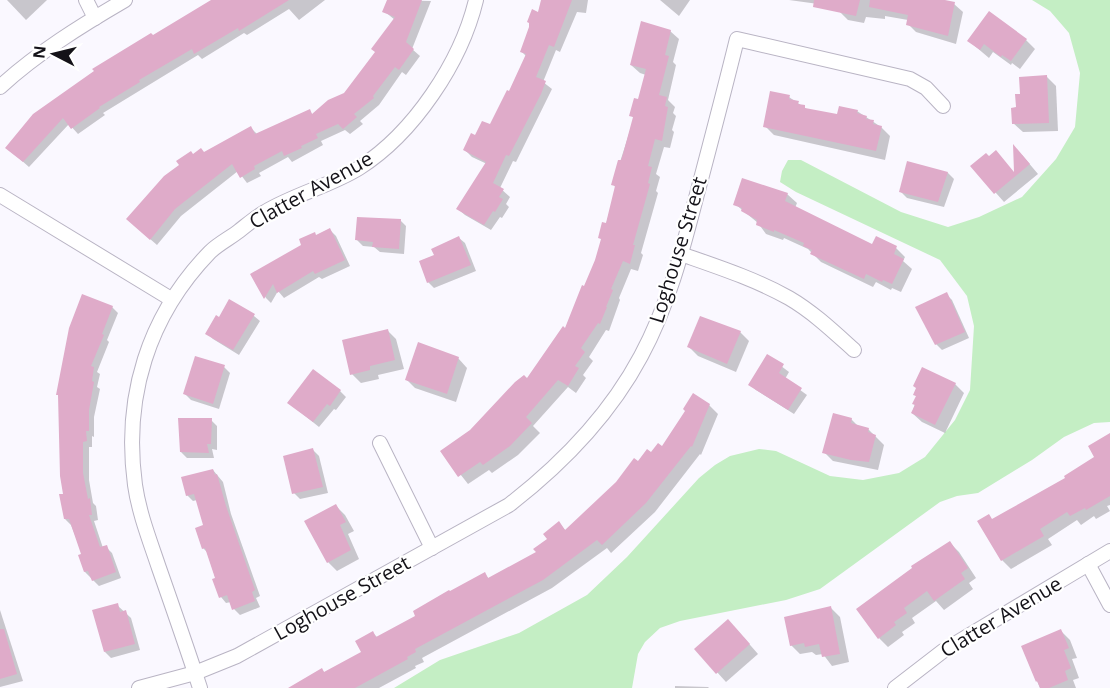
<svg xmlns="http://www.w3.org/2000/svg" width="1110" height="688" viewBox="0 0 1110 688" font-family="'Open Sans',sans-serif">
<rect width="100%" height="100%" fill="#faf8ff"/>
<!-- green -->
<polygon fill="#c4eec4" points="1032,0 1110,0 1110,422 1094,423 1064,437 1032,460 978,493 957,496 940,502 820,589 786,600 680,621 660,628 645,642 638,654 632,688 394,688 440,660 519,633 587,595 627,557 699,478 715,465 730,456 759,449 776,451 830,476 863,480 899,473 925,457 955,420 970,390 974,326 967,296 940,260 796,192 780,182 782,171 788,160 801,160 901,212 948,227 979,217 1022,197 1056,159 1075,127 1080,73 1069,33 1050,11"/>
<!-- shadow -->
<g fill="#0003">
<polygon points="7,0 47,0 26,20"/>
<polygon points="222,0 325,0 299,20 289,9 247,35 244,33 202,59 198,55 103,113 105,115 78,134 69,124 29,167 13,153 153,37"/>
<polygon points="389,0 431,1 412,49 420,56 406,75 402,72 379,105 360,121 363,124 350,134 345,130 321,141 323,145 292,162 288,157 259,173 261,176 247,183 238,171 181,216 157,245 134,225 193,155 204,153 251,128 258,135 309,111 313,115 345,94 377,53 395,20 384,11"/>
<polygon points="542,0 588,0 586,13 577,12 560,52 556,50 543,82 552,89 516,162 513,161 500,188 510,197 506,204 509,207 502,218 500,217 491,230 465,215 458,209 487,164 472,157 465,150 476,137 490,126 509,93 526,56 521,51 540,14"/>
<polygon points="660,0 690,0 679,16"/>
<polygon points="789,0 937,0 954,4 963,12 956,44 916,32 908,24 908,20 885,16 885,19 866,17 864,23 848,20 839,11 840,7"/>
<polygon points="670,31 679,39 673,62 676,65 668,100 675,107 673,113 676,116 672,130 674,132 670,148 664,147 656,174 660,177 656,191 658,193 641,253 643,255 638,271 631,269 619,298 620,300 609,331 606,330 589,357 593,361 583,375 586,378 576,393 568,387 533,426 540,433 518,455 492,473 489,470 468,484 442,451 470,431 528,380 566,330 596,261 616,188 613,184 634,118 631,115 639,101 646,75 640,73 631,65"/>
<polygon points="1026,40 1035,49 1020,69 1012,63 1011,65 993,52 989,58 969,41"/>
<polygon points="1047,77 1056,86 1058,131 1023,132 1013,123 1021,96"/>
<polygon points="789,97 808,110 838,116 857,111 881,127 890,136 885,160 774,135 765,126"/>
<polygon points="1022,155 1038,174 1004,202 972,166 1016,175"/>
<polygon points="908,163 948,173 954,179 944,207 907,198 901,192"/>
<polygon points="787,194 797,203 795,208 873,246 896,248 905,257 903,261 912,269 901,292 892,288 891,290 876,282 873,287 821,262 808,249 784,238 783,240 766,234 758,223 735,204"/>
<polygon points="400,220 406,226 404,254 380,252 374,247 363,246 357,240"/>
<polygon points="330,230 336,236 350,266 322,279 319,277 284,298 278,291 271,303 266,298 252,275"/>
<polygon points="459,238 465,243 476,271 434,288 428,282 436,256"/>
<polygon points="946,294 952,300 969,338 942,350 936,344"/>
<polygon points="230,301 254,316 260,321 239,355 213,339 207,333 219,319"/>
<polygon points="112,307 118,313 107,340 109,342 97,372 100,374 97,387 100,389 94,417 94,437 92,436 92,447 89,447 89,480 93,503 96,506 98,520 94,521 103,548 106,547 112,553 121,578 99,586 85,572 83,555 71,525 65,519 60,396"/>
<polygon points="387,330 396,339 404,369 378,375 379,379 361,383 352,374"/>
<polygon points="740,332 749,341 736,372 698,356 689,347"/>
<polygon points="768,356 789,372 785,379 807,395 794,414 756,390 750,384"/>
<polygon points="458,358 467,368 456,402 415,388 406,379"/>
<polygon points="224,367 230,373 219,409 191,400 185,394"/>
<polygon points="955,384 964,393 945,433 922,422 912,413 917,397 915,395"/>
<polygon points="340,391 346,397 336,410 334,409 319,427 289,403"/>
<polygon points="709,405 718,414 701,455 700,454 655,512 611,553 607,548 552,588 422,658 424,662 415,666 416,668 379,688 311,688 322,670 325,673 363,652 373,633 378,638 417,616 485,574 489,579 538,553 559,523 566,531 638,463 662,448"/>
<polygon points="851,419 859,427 868,429 884,445 878,470 833,461 824,452"/>
<polygon points="211,420 217,426 217,450 212,449 214,458 187,458 181,452"/>
<polygon points="1110,435 1110,505 1107,506 1110,511 1096,519 1094,516 1081,525 1077,520 1048,539 1052,545 1011,569 1002,560 993,521 1067,478 1096,457"/>
<polygon points="313,450 319,456 328,493 300,499 294,493"/>
<polygon points="213,470 223,482 231,514 260,596 256,598 260,607 240,615 234,609 231,602 226,603 221,597 208,553 203,548 204,526 197,500 193,501 187,495"/>
<polygon points="336,506 345,515 354,531 348,534 359,559 337,571 328,562"/>
<polygon points="950,543 959,552 976,578 969,583 973,589 944,610 936,601 912,618 915,623 902,632 904,635 888,647 879,638"/>
<polygon points="117,605 131,618 140,650 111,658 105,652"/>
<polygon points="830,607 840,617 849,662 832,666 823,654 816,655 812,652 800,654 791,645"/>
<polygon points="0,610 23,681 0,687"/>
<polygon points="737,630 758,654 726,682 696,649"/>
<polygon points="1061,631 1070,640 1077,658 1072,659 1079,678 1073,680 1076,688 1040,688 1023,646"/>
<polygon points="675,686 708,687 709,688 675,688"/>
</g>
<!-- building -->
<g fill="#dfabc9">
<polygon points="211,0 289,0 239,31 238,28 194,54 192,49 139,80 140,82 99,107 100,108 71,129 63,118 23,162 5,148 33,114 94,71 92,69 151,33 153,35"/>
<polygon points="387,0 422,0 406,42 414,49 399,70 395,67 373,96 374,98 354,114 357,117 343,129 338,124 316,134 318,138 301,146 302,148 284,156 282,151 254,166 255,169 240,178 232,164 175,209 150,240 126,219 164,176 179,165 176,161 191,151 193,154 201,148 204,152 251,126 255,134 310,109 312,114 328,100 344,93 375,52 371,49 395,17 382,12"/>
<polygon points="541,0 572,0 554,47 549,45 536,77 546,81 541,94 509,156 506,155 493,183 504,189 499,197 503,199 495,212 493,211 484,225 456,209 486,162 463,150 471,133 475,135 482,121 490,124 507,90 509,91 526,54 520,52 529,27 529,23 527,22 532,9 538,12"/>
<polygon points="814,0 860,0 856,16 813,7"/>
<polygon points="870,0 945,0 955,2 948,36 906,25 908,15 869,7"/>
<polygon points="989,11 1027,39 1011,61 1002,55 1001,57 984,44 980,50 967,41"/>
<polygon points="641,21 671,30 665,55 669,56 659,95 667,97 665,106 668,107 662,141 655,139 648,166 652,167 648,183 650,184 633,245 635,245 630,264 623,261 611,289 613,290 606,307 607,307 600,324 598,323 581,348 585,352 575,366 579,368 568,386 558,380 526,417 532,423 510,446 483,465 480,462 458,477 440,451 470,430 515,382 524,375 527,378 563,326 565,328 582,285 584,286 595,260 601,239 598,238 602,222 606,223 615,186 611,185 618,160 621,160 623,154 633,117 629,116 634,98 638,99 646,69 630,65"/>
<polygon points="1047,75 1049,123 1012,124 1011,108 1016,107 1015,94 1020,94 1019,77"/>
<polygon points="770,91 790,95 789,99 799,101 798,104 805,105 805,108 837,114 839,106 858,110 857,113 867,116 866,119 874,120 873,124 882,126 876,151 763,127"/>
<polygon points="1013,144 1030,164 994,194 970,166 986,153 989,156 996,150 1014,172"/>
<polygon points="907,161 948,172 938,202 899,192"/>
<polygon points="742,178 788,193 785,201 872,244 876,236 897,246 894,254 904,259 892,284 883,280 882,282 866,274 864,279 810,254 812,250 803,246 804,243 774,230 774,232 756,225 757,220 741,211 742,208 733,205"/>
<polygon points="357,217 401,219 399,249 372,247 373,242 355,240"/>
<polygon points="330,228 345,260 315,274 313,271 277,293 273,284 264,299 250,274 301,245 299,239 315,232 316,235"/>
<polygon points="459,236 471,265 427,283 419,261 434,255 431,249"/>
<polygon points="947,292 965,332 935,345 915,307"/>
<polygon points="82,294 113,306 102,334 104,335 91,366 94,367 92,381 94,382 89,410 89,431 86,431 87,441 83,442 83,473 88,499 90,498 92,515 89,515 100,547 107,545 116,572 92,581 88,571 84,572 78,555 81,554 69,519 64,519 59,494 63,494 60,476 58,395 56,395 69,328"/>
<polygon points="229,299 255,314 233,350 205,334 216,315 219,317"/>
<polygon points="700,316 741,331 727,364 687,347"/>
<polygon points="388,329 395,360 370,366 370,370 350,375 342,340"/>
<polygon points="418,342 459,357 447,394 405,380"/>
<polygon points="767,354 784,364 779,373 802,388 788,410 748,385"/>
<polygon points="195,356 225,365 213,404 183,394"/>
<polygon points="922,367 956,383 935,425 911,413 915,405 912,404 916,396 913,395 916,388 913,386"/>
<polygon points="313,369 341,390 330,406 327,404 313,422 287,403"/>
<polygon points="693,393 710,404 692,447 691,446 646,503 602,545 597,540 543,580 415,649 416,652 407,657 408,659 355,688 288,688 322,668 324,672 361,652 355,641 373,631 376,637 415,616 413,611 449,590 450,591 485,572 488,578 536,552 533,549 547,539 543,534 559,521 565,530 616,482 634,458 638,461 647,449 651,452 658,443 662,446 685,411 683,409"/>
<polygon points="833,413 852,418 851,423 869,428 868,432 876,435 869,462 851,460 822,453"/>
<polygon points="178,418 212,418 211,444 207,444 209,453 180,452"/>
<polygon points="1110,433 1110,496 1086,510 1085,508 1070,516 1067,512 1040,529 1044,536 1001,561 977,521 989,514 992,519 1065,478 1064,476 1094,457 1088,446"/>
<polygon points="313,448 323,487 292,494 283,456"/>
<polygon points="213,469 215,475 217,474 226,506 255,590 252,592 255,601 232,610 227,595 219,598 212,579 215,578 205,548 202,549 195,528 203,525 194,494 186,496 181,477"/>
<polygon points="336,504 346,522 340,525 351,550 327,563 304,521"/>
<polygon points="950,541 968,568 961,573 965,579 934,601 927,591 904,608 907,613 894,622 896,625 878,639 856,609 912,568 911,566"/>
<polygon points="118,603 120,612 126,610 135,644 104,652 92,610"/>
<polygon points="831,606 840,654 822,657 819,644 805,647 804,643 790,646 784,617"/>
<polygon points="728,619 750,644 716,674 694,649"/>
<polygon points="0,629 4,629 17,674 0,679"/>
<polygon points="1061,629 1069,648 1064,650 1071,668 1065,671 1068,680 1049,688 1040,688 1037,681 1036,682 1021,646"/>
</g>
<g fill="none" stroke-linecap="round" stroke-linejoin="round">
<!-- minor casing -->
<g stroke="#b9b4c4" stroke-width="16">
<g id="minor">
<polyline points="86,0 95,18"/>
<path d="M0 87C37 53 82 25 125 0"/>
<polyline points="0,195 171,299"/>
<path d="M681 254C718 267 755 279 789 298 813 312 834 332 854 350"/>
<polyline points="380,443 432,548"/>
<polyline points="1088,564 1110,605"/>
<path d="M139 688 195 673 237 656 509 505C562 464 609 416 641 356 668 306 682 252 696 198 710 145 724 92 737 39L910 79 926 88 943 106"/>
<path d="M200 688C187 648 173 608 159 568 150 541 139 513 135 485 123 397 148 316 210 252 218 244 230 238 239 231 248 224 256 217 265 212 295 194 330 186 359 168 414 133 461 62 476 0"/>
<polyline points="895,688 943,651 1110,551"/>
</g>
</g>
<!-- minor -->
<use href="#minor" stroke="#fff" stroke-width="14"/>
</g>
<g text-anchor="middle" stroke-width="4.5" stroke-linejoin="round" paint-order="stroke">
<!-- street labels -->
<g font-size="20" fill="#141218" stroke="#fff">
<text transform="translate(311 190) rotate(-29)" y="7">Clatter Avenue</text>
<text transform="translate(678 250) rotate(-73)" y="7">Loghouse Street</text>
<text transform="translate(342 598) rotate(-29)" y="7">Loghouse Street</text>
<text transform="translate(1001 617) rotate(-31)" y="7">Clatter Avenue</text>
</g>
</g>
<!-- north arrow -->
<g transform="translate(54 54) rotate(277)" stroke="#ffffff" stroke-width="4.5" paint-order="stroke">
<path d="M0-4.5L10 22L0 15L-10 22Z" fill="#141218"/>
<text y="-9" font-size="16" font-weight="bold" text-anchor="middle" fill="#141218">N</text>
</g>
</svg>
